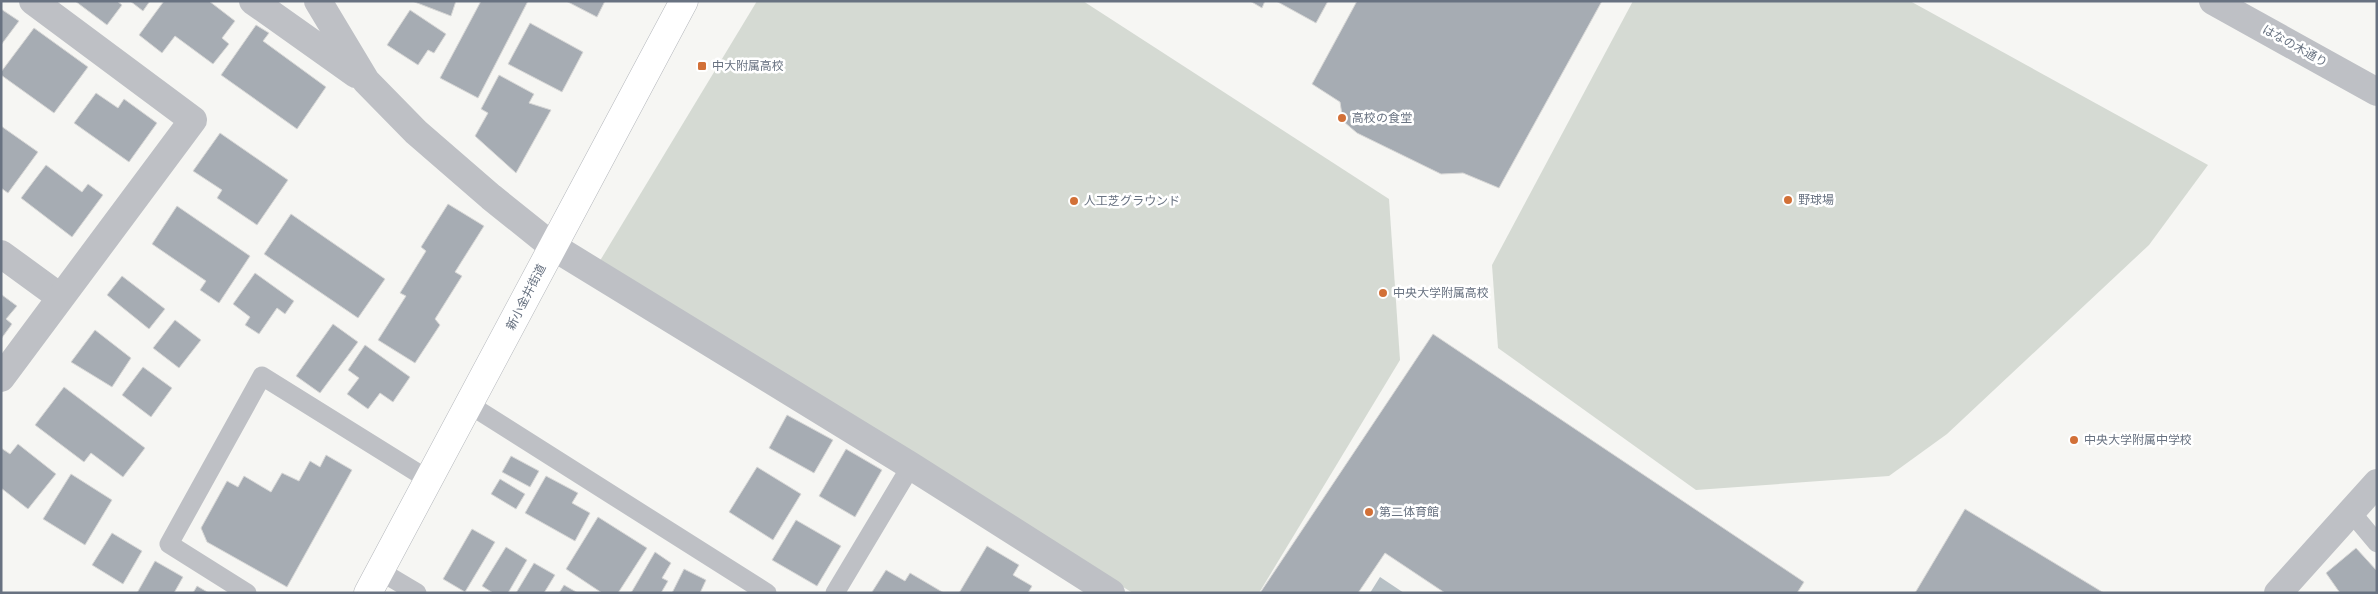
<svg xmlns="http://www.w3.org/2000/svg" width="2378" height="594" viewBox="0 0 2378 594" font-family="'DM Sans','Noto Sans JP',sans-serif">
<rect width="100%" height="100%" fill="#f6f6f3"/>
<!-- green -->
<g fill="#d5dad3">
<polygon points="757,1 1083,1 1389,199 1400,360 1259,593 1133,593 595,269"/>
<polygon points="1633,1 1910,1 2208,165 2149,245 1947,434 1889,476 1696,490 1498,348 1492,265"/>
</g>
<!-- water -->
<polygon fill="#b7c0c5" points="1380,577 1404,593 1370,593"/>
<!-- building -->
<g fill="#a6acb3" stroke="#d7d7d6">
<polygon points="75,1 117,1 122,5 107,25"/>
<polygon points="130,1 150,1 143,11"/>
<polygon points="164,1 209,1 235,21 222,38 229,44 213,64 175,36 162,53 139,35"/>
<polygon points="412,1 456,1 451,16"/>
<polygon points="481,1 528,1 478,98 440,78"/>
<polygon points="566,1 605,1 597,17"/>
<polygon points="1250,1 1265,1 1262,8"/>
<polygon points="1276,1 1328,1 1316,23"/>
<polygon points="1357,1 1602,1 1499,188 1463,173 1441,174 1357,133 1343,121 1340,102 1312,84"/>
<polygon points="1,9 19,21 1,45"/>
<polygon points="410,10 446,34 434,53 428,50 418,65 387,45"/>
<polygon points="530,23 583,52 562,92 508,64"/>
<polygon points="256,25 269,33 263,41 326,87 297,129 221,75"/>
<polygon points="34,28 88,67 54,113 1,75 1,72"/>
<polygon points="499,75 534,94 529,103 551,110 516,173 475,136 488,113 481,109"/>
<polygon points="96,93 118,108 124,99 157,123 129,162 74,123"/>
<polygon points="1,126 38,152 8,193 1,188"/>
<polygon points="220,133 288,180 257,225 217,198 222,190 193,171"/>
<polygon points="46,165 82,192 88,184 103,195 72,237 21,198"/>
<polygon points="448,204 484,226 455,272 462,276 435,319 440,325 415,363 378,340 406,296 400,293 426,251 421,247"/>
<polygon points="177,206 250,256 219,303 200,290 206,281 152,244"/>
<polygon points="291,214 385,279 358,318 264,254"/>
<polygon points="255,273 294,301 285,314 277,308 259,334 245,325 250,317 233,304"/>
<polygon points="122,276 165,309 149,329 107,295"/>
<polygon points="2,295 17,306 6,319 12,324 1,339"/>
<polygon points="175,320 201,340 179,368 153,348"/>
<polygon points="333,324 358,342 320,393 296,376"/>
<polygon points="95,330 131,358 112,387 71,362"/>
<polygon points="1433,334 1804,582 1797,593 1445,593 1385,553 1358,593 1260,593"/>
<polygon points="365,345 410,377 393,402 380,393 368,409 347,394 359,378 348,370"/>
<polygon points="143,367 172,388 151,417 122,395"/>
<polygon points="64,387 145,448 123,477 91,453 84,462 35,425"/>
<polygon points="787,415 833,440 814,473 769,448"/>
<polygon points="18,444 56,474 28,509 1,488 1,448 10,454"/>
<polygon points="846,449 882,470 855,517 819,496"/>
<polygon points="326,455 352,470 287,587 207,542 201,528 227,481 238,487 244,476 271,492 282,473 299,481 310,461 320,467"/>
<polygon points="511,456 539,471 530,487 502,472"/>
<polygon points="757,467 801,494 773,540 729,512"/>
<polygon points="71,474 112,500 85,545 43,519"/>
<polygon points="546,476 578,493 572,503 590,513 575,541 525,513"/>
<polygon points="500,479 525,494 516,509 491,494"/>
<polygon points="1965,509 2104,593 1915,593"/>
<polygon points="598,517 647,548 618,593 602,593 566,569"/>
<polygon points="796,520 841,546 817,586 772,560"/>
<polygon points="472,529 495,542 465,592 443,579"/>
<polygon points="112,533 142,551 123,584 92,565"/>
<polygon points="987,546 1019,565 1013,575 1032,586 1028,593 959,593"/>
<polygon points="506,547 527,560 508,593 493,593 482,586"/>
<polygon points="2356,548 2377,571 2377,593 2340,593 2326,573"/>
<polygon points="655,552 671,563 662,578 668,581 661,593 631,593"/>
<polygon points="155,561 183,577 174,593 137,593"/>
<polygon points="534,563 555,575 544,593 516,593"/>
<polygon points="684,569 706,580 700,593 672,593"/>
<polygon points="886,570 905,581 910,573 944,593 874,593 872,592"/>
<polygon points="564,585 578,593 559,593"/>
<polygon points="197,586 209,593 193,593"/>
</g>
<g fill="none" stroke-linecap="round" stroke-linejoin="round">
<!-- secondary casing -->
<g stroke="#b3b6bb" stroke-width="29">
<polyline id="secondary" points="368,593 684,1"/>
</g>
<!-- lane -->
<g stroke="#bec0c5" stroke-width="19">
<polyline points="470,405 767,593"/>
<polyline points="2351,512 2377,543"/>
<polyline points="380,571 417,593"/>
<polyline points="247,593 169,544 262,376 429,480"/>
<polyline points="835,593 911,466"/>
</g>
<!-- street -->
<g stroke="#bec0c5" stroke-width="28">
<polyline points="253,1 356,74"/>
<polyline points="318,1 366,81 416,132 491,197 552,246 911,466 1111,593"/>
<polyline points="2213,1 2377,92"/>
<polyline points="1,254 60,297"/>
<polyline points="1,378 193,120 33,1"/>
<polyline points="2278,593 2377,483"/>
</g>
<!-- secondary -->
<use href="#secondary" stroke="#fff" stroke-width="28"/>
</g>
<!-- markers -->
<g fill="#d27037" stroke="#fff" stroke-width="2">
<rect x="697" y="61" width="10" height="10" rx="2.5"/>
<circle cx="1342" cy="118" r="5"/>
<circle cx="1788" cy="200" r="5"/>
<circle cx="1074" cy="201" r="5"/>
<circle cx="1383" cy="293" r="5"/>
<circle cx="2074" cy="440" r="5"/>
<circle cx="1369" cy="512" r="5"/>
</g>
<g text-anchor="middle" stroke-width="5" stroke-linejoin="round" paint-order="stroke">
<!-- street labels -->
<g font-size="12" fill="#687281" stroke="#fff">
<text transform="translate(2295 46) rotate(29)" y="4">はなの木通り</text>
<text transform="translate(526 297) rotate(-63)" y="4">新小金井街道</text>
</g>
<!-- poi labels -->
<g font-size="12" fill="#687281" stroke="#fff" text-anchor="start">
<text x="712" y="70">中大附属高校</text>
<text x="1352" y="122">高校の食堂</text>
<text x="1798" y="204">野球場</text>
<text x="1084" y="205">人工芝グラウンド</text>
<text x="1393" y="297">中央大学附属高校</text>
<text x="2084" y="444">中央大学附属中学校</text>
<text x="1379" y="516">第二体育館</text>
</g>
</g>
<!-- border -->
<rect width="2378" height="594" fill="none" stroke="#687281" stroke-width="5"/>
</svg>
